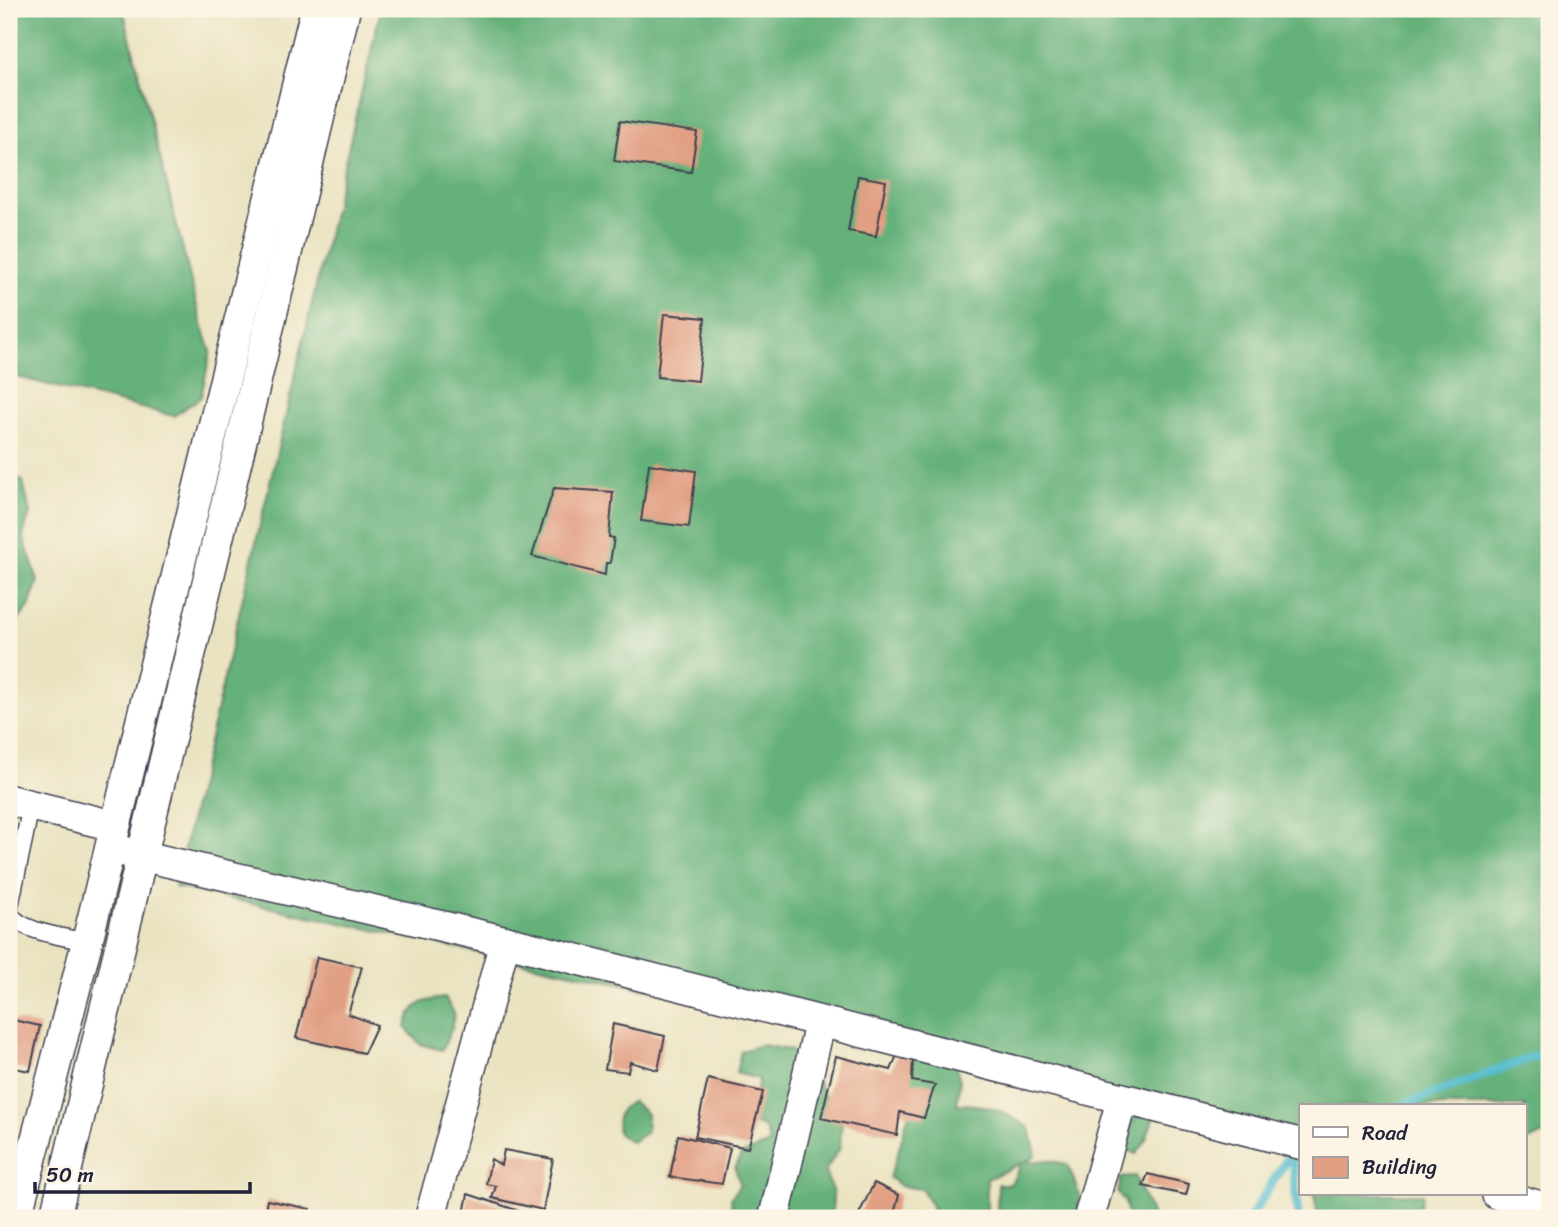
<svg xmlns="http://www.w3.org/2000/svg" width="1558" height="1227" viewBox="0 0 1558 1227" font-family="Sriracha,sans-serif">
<rect width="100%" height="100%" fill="#fcf5e5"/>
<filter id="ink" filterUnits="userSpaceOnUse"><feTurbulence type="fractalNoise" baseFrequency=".0143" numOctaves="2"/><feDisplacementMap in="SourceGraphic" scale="14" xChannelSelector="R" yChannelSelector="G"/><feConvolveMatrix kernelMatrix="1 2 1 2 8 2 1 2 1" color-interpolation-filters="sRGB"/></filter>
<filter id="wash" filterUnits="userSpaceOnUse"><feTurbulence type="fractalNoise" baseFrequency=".00686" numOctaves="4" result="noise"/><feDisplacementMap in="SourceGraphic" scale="28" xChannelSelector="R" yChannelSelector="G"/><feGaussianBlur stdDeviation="1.57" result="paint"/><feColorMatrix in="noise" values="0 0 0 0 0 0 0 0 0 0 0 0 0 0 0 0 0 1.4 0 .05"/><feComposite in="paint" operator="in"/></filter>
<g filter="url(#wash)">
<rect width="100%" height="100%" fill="#eae3c1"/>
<!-- forest -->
<g fill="#65b17a" stroke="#446a5a" stroke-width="2">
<polygon points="9,9 123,9 201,322 211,351 201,397 174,416 9,375"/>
<path d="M381 9H1549V1132L1525 1142V1106H1301V1131L955 1064 960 1080 957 1104C994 1105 998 1109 1030 1128L1036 1155 1025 1162 1049 1160 1068 1165 1080 1196 1076 1218H1009L997 1209 998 1184H1011L1022 1163 987 1179V1209L980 1218H934L932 1206 922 1189 900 1186 889 1177C901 1152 903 1125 914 1099L893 1067 929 1050 175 887Z"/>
<polygon points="9,475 23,481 30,513 23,536 38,581 29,607 14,625 9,623"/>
<path d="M445 998 454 1013 452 1028 442 1050 420 1044 406 1028C410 1004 423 1000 445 998Z"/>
<polygon points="761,1045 790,1050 812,1068 823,1094 842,1115 840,1148 825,1171 833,1194 832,1218 733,1218 731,1199 740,1184 735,1168 742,1154 770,1144 765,1128 751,1122 759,1079 736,1073 741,1051"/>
<path d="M632 1101 647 1114V1132L632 1142 618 1134C616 1118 617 1110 632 1101Z"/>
<path d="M1155 1114C1148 1130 1149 1140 1136 1154L1125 1149 1134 1116Z"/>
<polygon points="1135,1176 1153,1218 1128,1218 1125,1202 1118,1193 1121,1178"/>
<polygon points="1314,1194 1422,1194 1422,1197 1417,1218 1318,1218"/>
</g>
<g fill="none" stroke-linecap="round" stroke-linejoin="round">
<!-- stream -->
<g stroke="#51bccc" stroke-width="9">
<polyline points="1400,1106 1549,1051"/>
<polyline points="1292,1151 1298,1218"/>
<polyline points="1250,1218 1292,1151"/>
</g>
</g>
<g id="blocks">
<!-- building -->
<g fill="#e19f83">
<polygon points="620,121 697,132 691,172 614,161"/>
<polygon points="858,176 886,181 876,236 848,231"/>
<polygon points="664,314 705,318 698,381 657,377"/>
<polygon points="649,464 696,471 689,527 641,521"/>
<polygon points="554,488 613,492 609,537 614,538 610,563 606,563 605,575 532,556"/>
<polygon points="317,957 362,967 348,1014 377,1025 364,1053 296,1038"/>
<polygon points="9,1019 40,1026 30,1071 9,1067"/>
<polygon points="613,1024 665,1036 658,1070 630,1062 628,1072 605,1069"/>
<polygon points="897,1055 913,1059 912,1081 935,1085 924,1118 900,1112 897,1135 821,1118 836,1056 891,1070"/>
<polygon points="708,1079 763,1092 748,1148 695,1137"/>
<polygon points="678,1135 730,1148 722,1184 670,1177"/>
<polygon points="504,1150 553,1159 543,1210 492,1198 496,1186 486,1184 491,1159 501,1165"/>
<polygon points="1148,1174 1189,1184 1186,1195 1143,1186"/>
<polygon points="874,1183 899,1195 893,1218 871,1218 859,1214"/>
<polygon points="468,1194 519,1211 517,1218 463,1218"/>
<polygon points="267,1200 310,1209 307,1218 263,1218"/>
</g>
</g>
</g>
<g filter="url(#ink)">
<use href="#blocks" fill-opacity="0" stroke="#403f4f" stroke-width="2"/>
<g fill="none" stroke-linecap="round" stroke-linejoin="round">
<!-- service casing -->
<g stroke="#403f4f" stroke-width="19">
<g id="service">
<polyline points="9,911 31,806"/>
<path d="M9 912C19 932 66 937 87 942"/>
</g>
</g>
<!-- minor casing -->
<g stroke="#403f4f" stroke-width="33">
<g id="minor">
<polyline points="9,800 115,826"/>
<polyline points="122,851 505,941 1301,1144"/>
<polyline points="1497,1194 1549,1209"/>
<polyline points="16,1218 87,942 316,9"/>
<polyline points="55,1218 345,9"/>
<polyline points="430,1218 505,941"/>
<polyline points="774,1218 820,1023"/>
<polyline points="1089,1218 1122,1099"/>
</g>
</g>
<!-- service -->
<use href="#service" stroke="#fff" stroke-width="16"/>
<!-- minor -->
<use href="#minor" stroke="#fff" stroke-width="30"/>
</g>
</g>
<!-- margin -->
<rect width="1558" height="1227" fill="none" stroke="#fcf5e5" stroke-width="35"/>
<!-- legend -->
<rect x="1299" y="1104" width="228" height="91" fill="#fcf5e5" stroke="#a5a1a1" stroke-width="2"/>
<rect x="1313" y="1127" width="35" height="10" fill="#ffffff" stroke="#a5a1a1" stroke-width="2"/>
<text x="1362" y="1140" font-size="21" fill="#22223b">Road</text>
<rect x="1313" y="1157" width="35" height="21" fill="#e19f83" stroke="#a5a1a1" stroke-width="2"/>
<text x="1362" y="1174" font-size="21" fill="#22223b">Building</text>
<!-- scale -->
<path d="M35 1182v10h215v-10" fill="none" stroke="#22223b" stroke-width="3.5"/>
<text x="46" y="1182" font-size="21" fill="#22223b" stroke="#fcf5e5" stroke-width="5" paint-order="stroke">50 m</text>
</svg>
